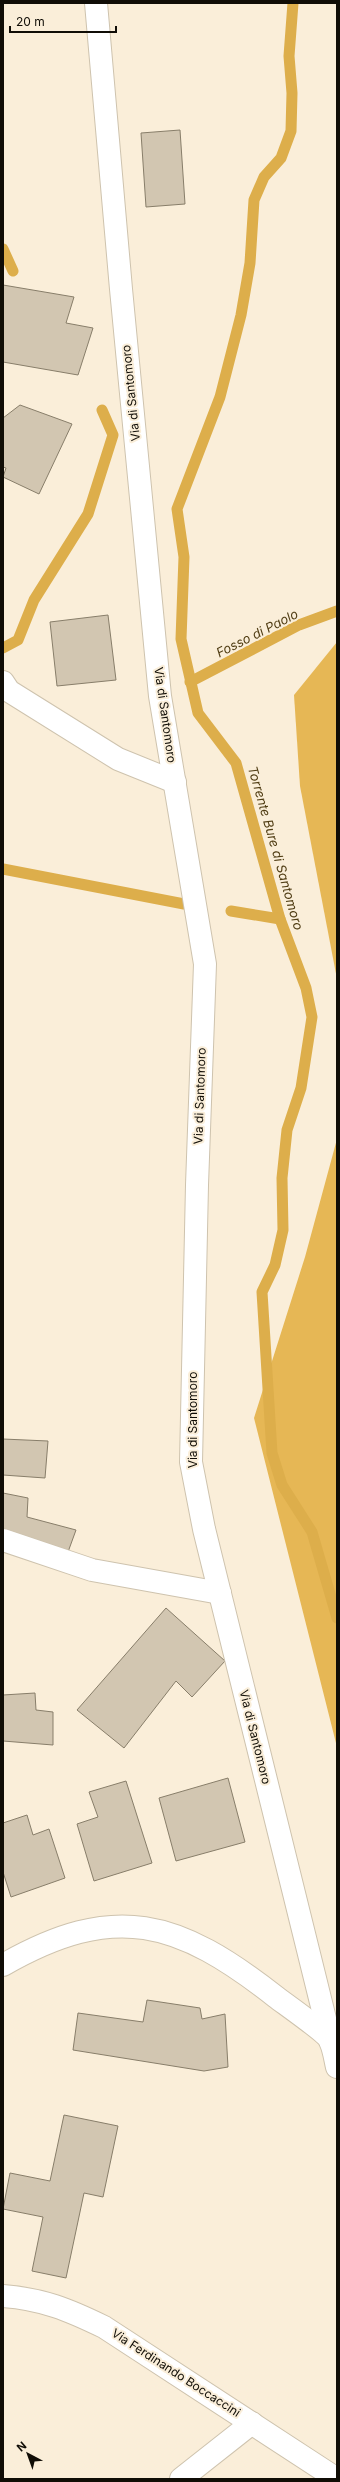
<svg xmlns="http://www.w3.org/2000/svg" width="340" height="2482" viewBox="0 0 340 2482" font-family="Inter,sans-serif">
<rect width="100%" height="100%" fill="#faeed9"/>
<!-- forest -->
<g fill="#e6b755">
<polygon points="337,642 337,979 300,786 294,695"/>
<polygon points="337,1139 337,1747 254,1418 305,1257"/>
</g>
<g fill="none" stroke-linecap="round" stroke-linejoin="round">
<!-- stream -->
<g stroke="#ddae4b" stroke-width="11">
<polyline points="293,3 289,56 292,93 291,131 281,158 264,177 254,200 250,263 241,315 220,397 177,509 184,557 181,639 198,713 236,763 280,919 306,988 312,1017 301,1088 287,1130 282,1178 283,1230 275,1265 262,1292 272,1453 282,1485 312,1532 337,1618"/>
<polyline points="3,249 13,271"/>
<polyline points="3,648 18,640 34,600 88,514 113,435 102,410"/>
<polyline points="190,682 299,625 337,611"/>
<polyline points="3,869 184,904"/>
<polyline points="231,911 280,919"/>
</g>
</g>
<!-- building -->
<g fill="#d2c6b1" stroke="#887e6a">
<polygon points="180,130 185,204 146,207 141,133"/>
<polygon points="3,285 74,297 66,323 93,328 78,375 3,362"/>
<polygon points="20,405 72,424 39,494 3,477 6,468 3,467 3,418"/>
<polygon points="108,615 116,680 57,686 50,622"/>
<polygon points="3,1439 48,1441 45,1478 3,1475"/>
<polygon points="3,1493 28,1498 27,1517 76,1530 68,1552 3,1532"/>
<polygon points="166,1608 225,1661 192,1697 176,1681 124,1748 77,1710"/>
<polygon points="35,1693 36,1710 53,1712 53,1745 3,1741 3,1695"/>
<polygon points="228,1778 245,1842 176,1861 159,1798"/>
<polygon points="126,1781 152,1863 94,1881 77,1824 98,1817 89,1792"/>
<polygon points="27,1815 33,1835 49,1829 65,1878 11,1897 3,1872 3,1823"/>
<polygon points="147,2000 200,2008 202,2019 225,2014 228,2067 204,2071 73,2050 78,2013 143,2022"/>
<polygon points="64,2115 118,2126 103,2197 84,2193 66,2278 32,2271 43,2217 3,2209 10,2173 50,2181"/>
</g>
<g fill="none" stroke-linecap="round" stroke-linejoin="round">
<!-- minor casing -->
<g stroke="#cec3ae" stroke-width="24">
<g id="minor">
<polyline points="96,3 121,289 160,696 205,964 197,1185 191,1462 204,1529 330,2039"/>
<polyline points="3,682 9,691 118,759 175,782"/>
<polyline points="3,1540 92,1570 220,1593"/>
<path d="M3 2296C43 2299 69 2310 104 2327L337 2479"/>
<polyline points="181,2479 252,2423"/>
</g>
</g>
<!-- major casing -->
<g stroke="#cec3ae" stroke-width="24">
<path id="major" d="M3 1965C115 1901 178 1920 276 1997 285 2004 327 2033 330 2041 334 2049 335 2059 337 2067"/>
</g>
<!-- minor -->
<use href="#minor" stroke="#fff" stroke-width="22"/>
<!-- major -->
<use href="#major" stroke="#fff" stroke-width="22"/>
</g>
<g text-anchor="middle" stroke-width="4" stroke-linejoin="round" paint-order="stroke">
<!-- street labels -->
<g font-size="12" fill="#100d06" stroke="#faeed9">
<text transform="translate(131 393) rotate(-96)" y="4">Via di Santomoro</text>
<text transform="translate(165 715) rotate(82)" y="4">Via di Santomoro</text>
<text transform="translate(200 1096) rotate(-88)" y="4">Via di Santomoro</text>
<text transform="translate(193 1420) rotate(-90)" y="4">Via di Santomoro</text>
<text transform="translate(255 1737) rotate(76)" y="4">Via di Santomoro</text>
<text transform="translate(176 2373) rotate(33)" y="4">Via Ferdinando Boccaccini</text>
</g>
<!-- water labels -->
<g font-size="13" font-style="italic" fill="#503d14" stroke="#faeed9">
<text transform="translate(257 633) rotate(-27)" y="5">Fosso di Paolo</text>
<text transform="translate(276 848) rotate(74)" y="5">Torrente Bure di Santomoro</text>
</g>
</g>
<!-- border -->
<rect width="340" height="2482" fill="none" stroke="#100d06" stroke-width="8"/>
<!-- north arrow -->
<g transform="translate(28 2454) rotate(319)" stroke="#faeed9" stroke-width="3" paint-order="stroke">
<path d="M0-3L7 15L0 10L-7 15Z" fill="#100d06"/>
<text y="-6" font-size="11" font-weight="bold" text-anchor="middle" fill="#100d06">N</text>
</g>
<!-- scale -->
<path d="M10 26v6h106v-6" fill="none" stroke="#100d06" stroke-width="2"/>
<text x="16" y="26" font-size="12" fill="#100d06" stroke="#faeed9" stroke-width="3" paint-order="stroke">20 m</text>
</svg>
